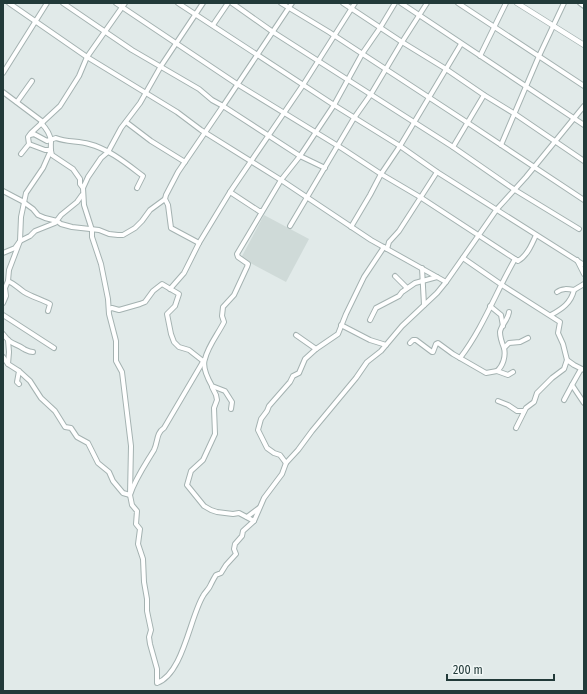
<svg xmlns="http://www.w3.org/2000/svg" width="587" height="694" viewBox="0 0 587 694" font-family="'Fira Sans Condensed',sans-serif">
<rect width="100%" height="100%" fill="#e1eae9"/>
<!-- built -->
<polygon fill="#cfdad8" points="264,215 309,239 286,282 241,258"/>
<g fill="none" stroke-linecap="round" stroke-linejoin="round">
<!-- minor casing -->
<g stroke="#a4b2b1" stroke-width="6">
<g id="minor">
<polyline points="9,3 87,57 177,112 201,130 281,180 371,240 446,282"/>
<polyline points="63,3 132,50 199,89 212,100 223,106 292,3"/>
<path d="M116 3 237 84 343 149 381 174 420 197 518 261C527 256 532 244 536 235"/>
<polyline points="178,3 334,105 400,146 437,172 584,265"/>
<path d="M203 3 161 66 140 103 121 128 108 152 101 158 88 177 83 188 84 205 92 230V237L101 264 108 299 109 314 116 341V361L122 372 131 446 130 495 132 505 137 511 136 524 140 529 138 544 143 559 144 582 147 599V611L151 630 149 637 150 644 157 669V683C183 674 190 617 203 596 205 592 209 589 210 586 212 582 214 578 216 575L221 573 226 565 236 554 234 549 235 544 242 536 243 531 254 521 264 498 282 474 286 463 298 450 312 431 356 378 367 362 381 351 402 326 437 293 446 282 497 209 526 177 584 106"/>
<polyline points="232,3 273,32 453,147 515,190 579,229"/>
<polyline points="281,3 329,32 465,121 584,200"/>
<polyline points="343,3 402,42 446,69 484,95 515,114 584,161"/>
<polyline points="401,3 584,125"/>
<polyline points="458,3 584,86"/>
<polyline points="580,3 584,6"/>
<polyline points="213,25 228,3"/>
<polyline points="480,56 506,3"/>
<polyline points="3,73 47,3"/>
<polyline points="3,92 43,122"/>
<polyline points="17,102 32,81"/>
<polyline points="126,122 151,141 185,162"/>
<path d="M41 123C46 128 50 134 51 141 51 146 50 150 52 155L73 169 80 179V184L83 188"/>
<path d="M30 135 34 134 47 141 56 138C66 142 78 141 89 144 109 149 127 164 143 176L137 188"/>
<polyline points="501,145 539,56 564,3"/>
<polyline points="453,147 484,95"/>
<polyline points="21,154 29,144 28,137 31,133 60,106 79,76 87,57 125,3"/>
<polyline points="3,191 22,201 33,209 38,215 45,218 57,221 61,224 72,227 99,230 109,234 118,235 123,235 135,228 142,221 150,210 165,199"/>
<polyline points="230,192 259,211 262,211"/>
<polyline points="290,226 354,118 371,94 402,42 427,3"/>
<polyline points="351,227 370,195 381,174 400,146 461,44"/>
<polyline points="199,243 171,228 168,205 165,199 166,195 178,172 223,106 300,156 325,168"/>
<polyline points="387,249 389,242 399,231 437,172"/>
<polyline points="3,253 15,248 20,241 30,236 35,231 55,223 61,215 77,202 82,195"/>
<polyline points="463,258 502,285 560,322 558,333 563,344 567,360 574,365 584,370"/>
<polyline points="577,260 584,274"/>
<polyline points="422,268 424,305"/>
<polyline points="395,276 407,288"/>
<path d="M8 281C15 284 18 288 24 292 32 297 41 299 50 304L48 311"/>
<polyline points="170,289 184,273 199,243 230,192 303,85 355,3"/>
<path d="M557 292C562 288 568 289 574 290"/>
<polyline points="3,303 6,296 5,288 8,281 9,270 20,241 21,217 26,193 43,168 51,150 45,150 29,144"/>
<polyline points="490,306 501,315 503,326"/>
<polyline points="109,309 112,308 119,310 140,304 145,302 153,291 162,284 179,294 175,306 167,314 171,334 174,342 179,347 189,350 203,361"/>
<path d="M509 312C508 320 501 325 500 332 500 338 502 343 504 348 506 356 503 366 497 371L508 375 513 372"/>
<polyline points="3,315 54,348"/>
<path d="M551 315C562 309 571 303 574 290L584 284"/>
<polyline points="370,320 376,308 399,296 402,292 415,283 437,277"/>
<polyline points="341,325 370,340 386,345"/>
<path d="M3 334C12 346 14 342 24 349 28 351 29 352 33 352"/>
<polyline points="296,335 316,349"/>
<polyline points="8,340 9,352 8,364 19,371 17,382 19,384"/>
<polyline points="410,343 413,340 416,340 432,352 433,352 436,344 438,343 453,354 486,373 497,371"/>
<polyline points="504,348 509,343 520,342 528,338"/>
<polyline points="3,357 8,364"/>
<path d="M460 358C483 328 496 292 515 259"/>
<polyline points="581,369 572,385 584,403"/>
<path d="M19 371 30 381 41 398 55 411 65 427 71 428 77 437 88 443 98 463 109 472 113 481 123 493 130 495C135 479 145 465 154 450 158 442 156 433 164 428L204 360"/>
<polyline points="212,387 216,395 217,400 214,408 215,434 203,460 191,471 187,485 204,506 211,510 217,512 233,514 239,513 254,521"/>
<polyline points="564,400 572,385"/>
<polyline points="498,401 508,405 517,411 524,411"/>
<path d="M231 409 232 402 225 391 212 386C208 379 202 367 205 359 208 346 218 334 224 322L222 316 223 307 234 295 247 267 248 264 238 257 237 254 281 180 300 156 334 105 362 54 380 28 395 3"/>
<polyline points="516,428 526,408 534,402 537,393 552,378 564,369 567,360"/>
<polyline points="286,463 280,455 274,453 267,448 258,430 261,419 267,411 269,406 290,382 293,376 299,373 305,359 316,349 338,334 346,314 364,277 384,247"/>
<polyline points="247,517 259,508"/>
</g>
</g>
<!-- tertiary casing -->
<g stroke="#a4b2b1" stroke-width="6">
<polyline id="tertiary" points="517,3 584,45"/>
</g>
<!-- minor -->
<use href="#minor" stroke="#fff" stroke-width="4"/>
<!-- tertiary -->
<use href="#tertiary" stroke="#fff" stroke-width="4.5"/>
</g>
<!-- border -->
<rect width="587" height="694" fill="none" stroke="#223a39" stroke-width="8"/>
<!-- scale -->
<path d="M447 674v6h107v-6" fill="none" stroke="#223a39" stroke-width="2"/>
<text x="453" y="674" font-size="12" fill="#223a39" stroke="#f1f7f6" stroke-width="3" paint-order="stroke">200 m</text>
</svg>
